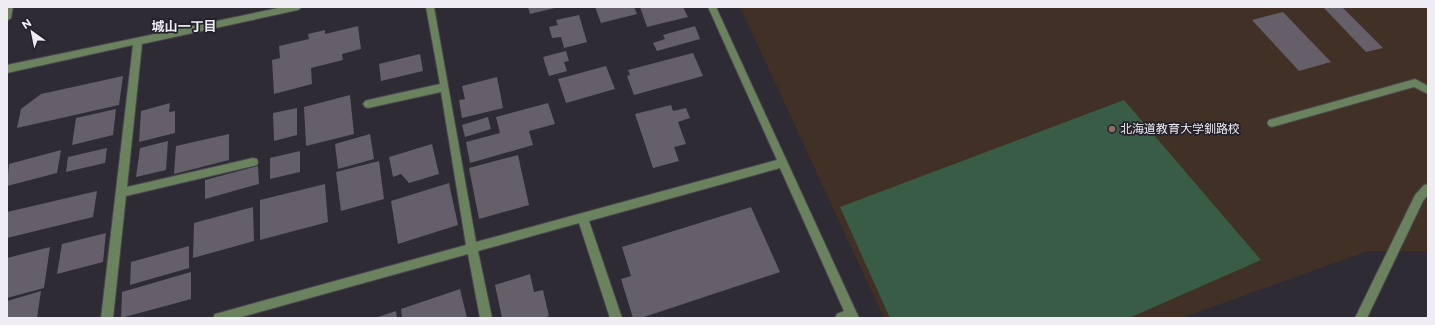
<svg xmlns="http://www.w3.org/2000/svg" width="1435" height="325" viewBox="0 0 1435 325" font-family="Montserrat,'Noto Sans JP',sans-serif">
<rect width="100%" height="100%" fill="#2e2b34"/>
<!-- education -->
<polygon fill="#413026" points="740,7 1428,7 1428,251 1368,251 1182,318 884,318"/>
<!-- green -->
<polygon fill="#395c46" points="1124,100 1261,260 1129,318 890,318 840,207"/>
<!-- building -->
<g fill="#645f68">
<polygon points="528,7 554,7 555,8 530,14"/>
<polygon points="595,7 634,7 637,14 601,23"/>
<polygon points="640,7 683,7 688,17 647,27"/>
<polygon points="1323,7 1342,7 1383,48 1366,52"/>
<polygon points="1283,12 1331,62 1299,71 1252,20"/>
<polygon points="579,15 587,42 564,48 561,37 552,38 549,27 558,25 556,20"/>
<polygon points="358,26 361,49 342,54 343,60 311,68 312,84 274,94 272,60 280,58 279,46 309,39 308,34 325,30 325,34"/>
<polygon points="695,26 700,39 657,51 653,43 665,39 663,35"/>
<polygon points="566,51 569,61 564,62 567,71 549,76 543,57"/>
<polygon points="693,53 703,76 634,95 627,76 630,75 628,70"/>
<polygon points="420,54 423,71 381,81 379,64"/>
<polygon points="606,66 615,89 566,103 558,79"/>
<polygon points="123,76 119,105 17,128 21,109 41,94"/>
<polygon points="497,77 503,108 462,118 459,100 465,99 462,86"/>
<polygon points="350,95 354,134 306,146 304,107"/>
<polygon points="170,103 169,112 175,111 175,133 139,142 141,111"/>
<polygon points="548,103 555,124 529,131 533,145 470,163 466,142 500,133 496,117"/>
<polygon points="671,105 673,111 686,108 690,118 678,122 686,144 674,147 679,161 653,168 635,114"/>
<polygon points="297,108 297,135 274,141 273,113"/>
<polygon points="116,109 113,135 72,145 76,118"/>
<polygon points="488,117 491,129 465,137 462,125"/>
<polygon points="229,134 229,160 174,174 176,146"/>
<polygon points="370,134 374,159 338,169 335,144"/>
<polygon points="168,141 166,170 136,177 140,148"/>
<polygon points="432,144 439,174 409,183 401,174 393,177 389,157"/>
<polygon points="107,148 105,163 66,172 68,157"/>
<polygon points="61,150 57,173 7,186 9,164"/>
<polygon points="300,151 300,172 270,179 270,158"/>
<polygon points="518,155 529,205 479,219 469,168"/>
<polygon points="379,161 384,199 341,211 336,172"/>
<polygon points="258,166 259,184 205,199 205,180"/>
<polygon points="449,183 458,225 398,244 391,201"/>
<polygon points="325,184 328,222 260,240 260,200"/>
<polygon points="97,191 93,217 7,238 7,212"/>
<polygon points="253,207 254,241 193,258 194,223"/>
<polygon points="751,207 780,272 641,318 633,318 621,279 631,276 622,247"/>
<polygon points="106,233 103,262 57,274 62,244"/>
<polygon points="189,246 189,268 130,285 131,262"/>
<polygon points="50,247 44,288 7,298 7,258"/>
<polygon points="191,272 191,299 121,318 122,292"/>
<polygon points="530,274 534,292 543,290 549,316 542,318 502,318 495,285"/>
<polygon points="460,289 467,318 402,318 401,309"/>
<polygon points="41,291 37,318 7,318 7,301"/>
<polygon points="396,311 397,318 375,318"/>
</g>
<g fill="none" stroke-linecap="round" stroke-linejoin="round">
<!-- minor casing -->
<g stroke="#49464f" stroke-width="2">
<g id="minor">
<polygon points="7,7 13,7 11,18 7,21"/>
<polygon points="283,7 302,7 298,10 142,44 127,187 253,158 257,159 258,162 257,165 253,166 126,196 113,318 101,318 133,45 7,73 7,65"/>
<polygon points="426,7 434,7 476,242 777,160 708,7 716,7 859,318 835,318 837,314 844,311 780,168 589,221 622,318 610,318 579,223 478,251 492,318 480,318 468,254 238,318 213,318 215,314 219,313 466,245 441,92 368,108 365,107 363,104 365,101 368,100 440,84"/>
<polygon points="1415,79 1428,86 1428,94 1414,87 1272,127 1269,126 1267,123 1269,120 1272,119"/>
<polygon points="1428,184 1428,195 1423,201 1367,318 1355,318 1415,195 1424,185"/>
</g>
</g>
<!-- minor -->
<use href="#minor" fill="#6a825e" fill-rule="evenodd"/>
</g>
<!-- markers -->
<circle fill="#8d6e63" stroke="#24212a" stroke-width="1.5" cx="1112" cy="129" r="4"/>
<g text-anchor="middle" stroke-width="3.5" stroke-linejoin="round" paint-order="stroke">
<!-- poi labels -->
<g font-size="12" fill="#efedf3" stroke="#24212a" text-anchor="start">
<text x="1120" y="133">北海道教育大学釧路校</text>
</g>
<!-- neighbourhood labels -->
<g font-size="13" font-weight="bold" fill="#efedf3" stroke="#24212a">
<text x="184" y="31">城山一丁目</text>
</g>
</g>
<!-- border -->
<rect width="1435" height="325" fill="none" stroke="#efedf3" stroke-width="16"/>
<!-- north arrow -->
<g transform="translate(32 32) rotate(327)" stroke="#24212a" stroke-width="3" paint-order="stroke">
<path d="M0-3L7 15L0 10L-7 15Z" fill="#efedf3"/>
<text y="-6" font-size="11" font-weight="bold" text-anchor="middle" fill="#efedf3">N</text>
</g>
</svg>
